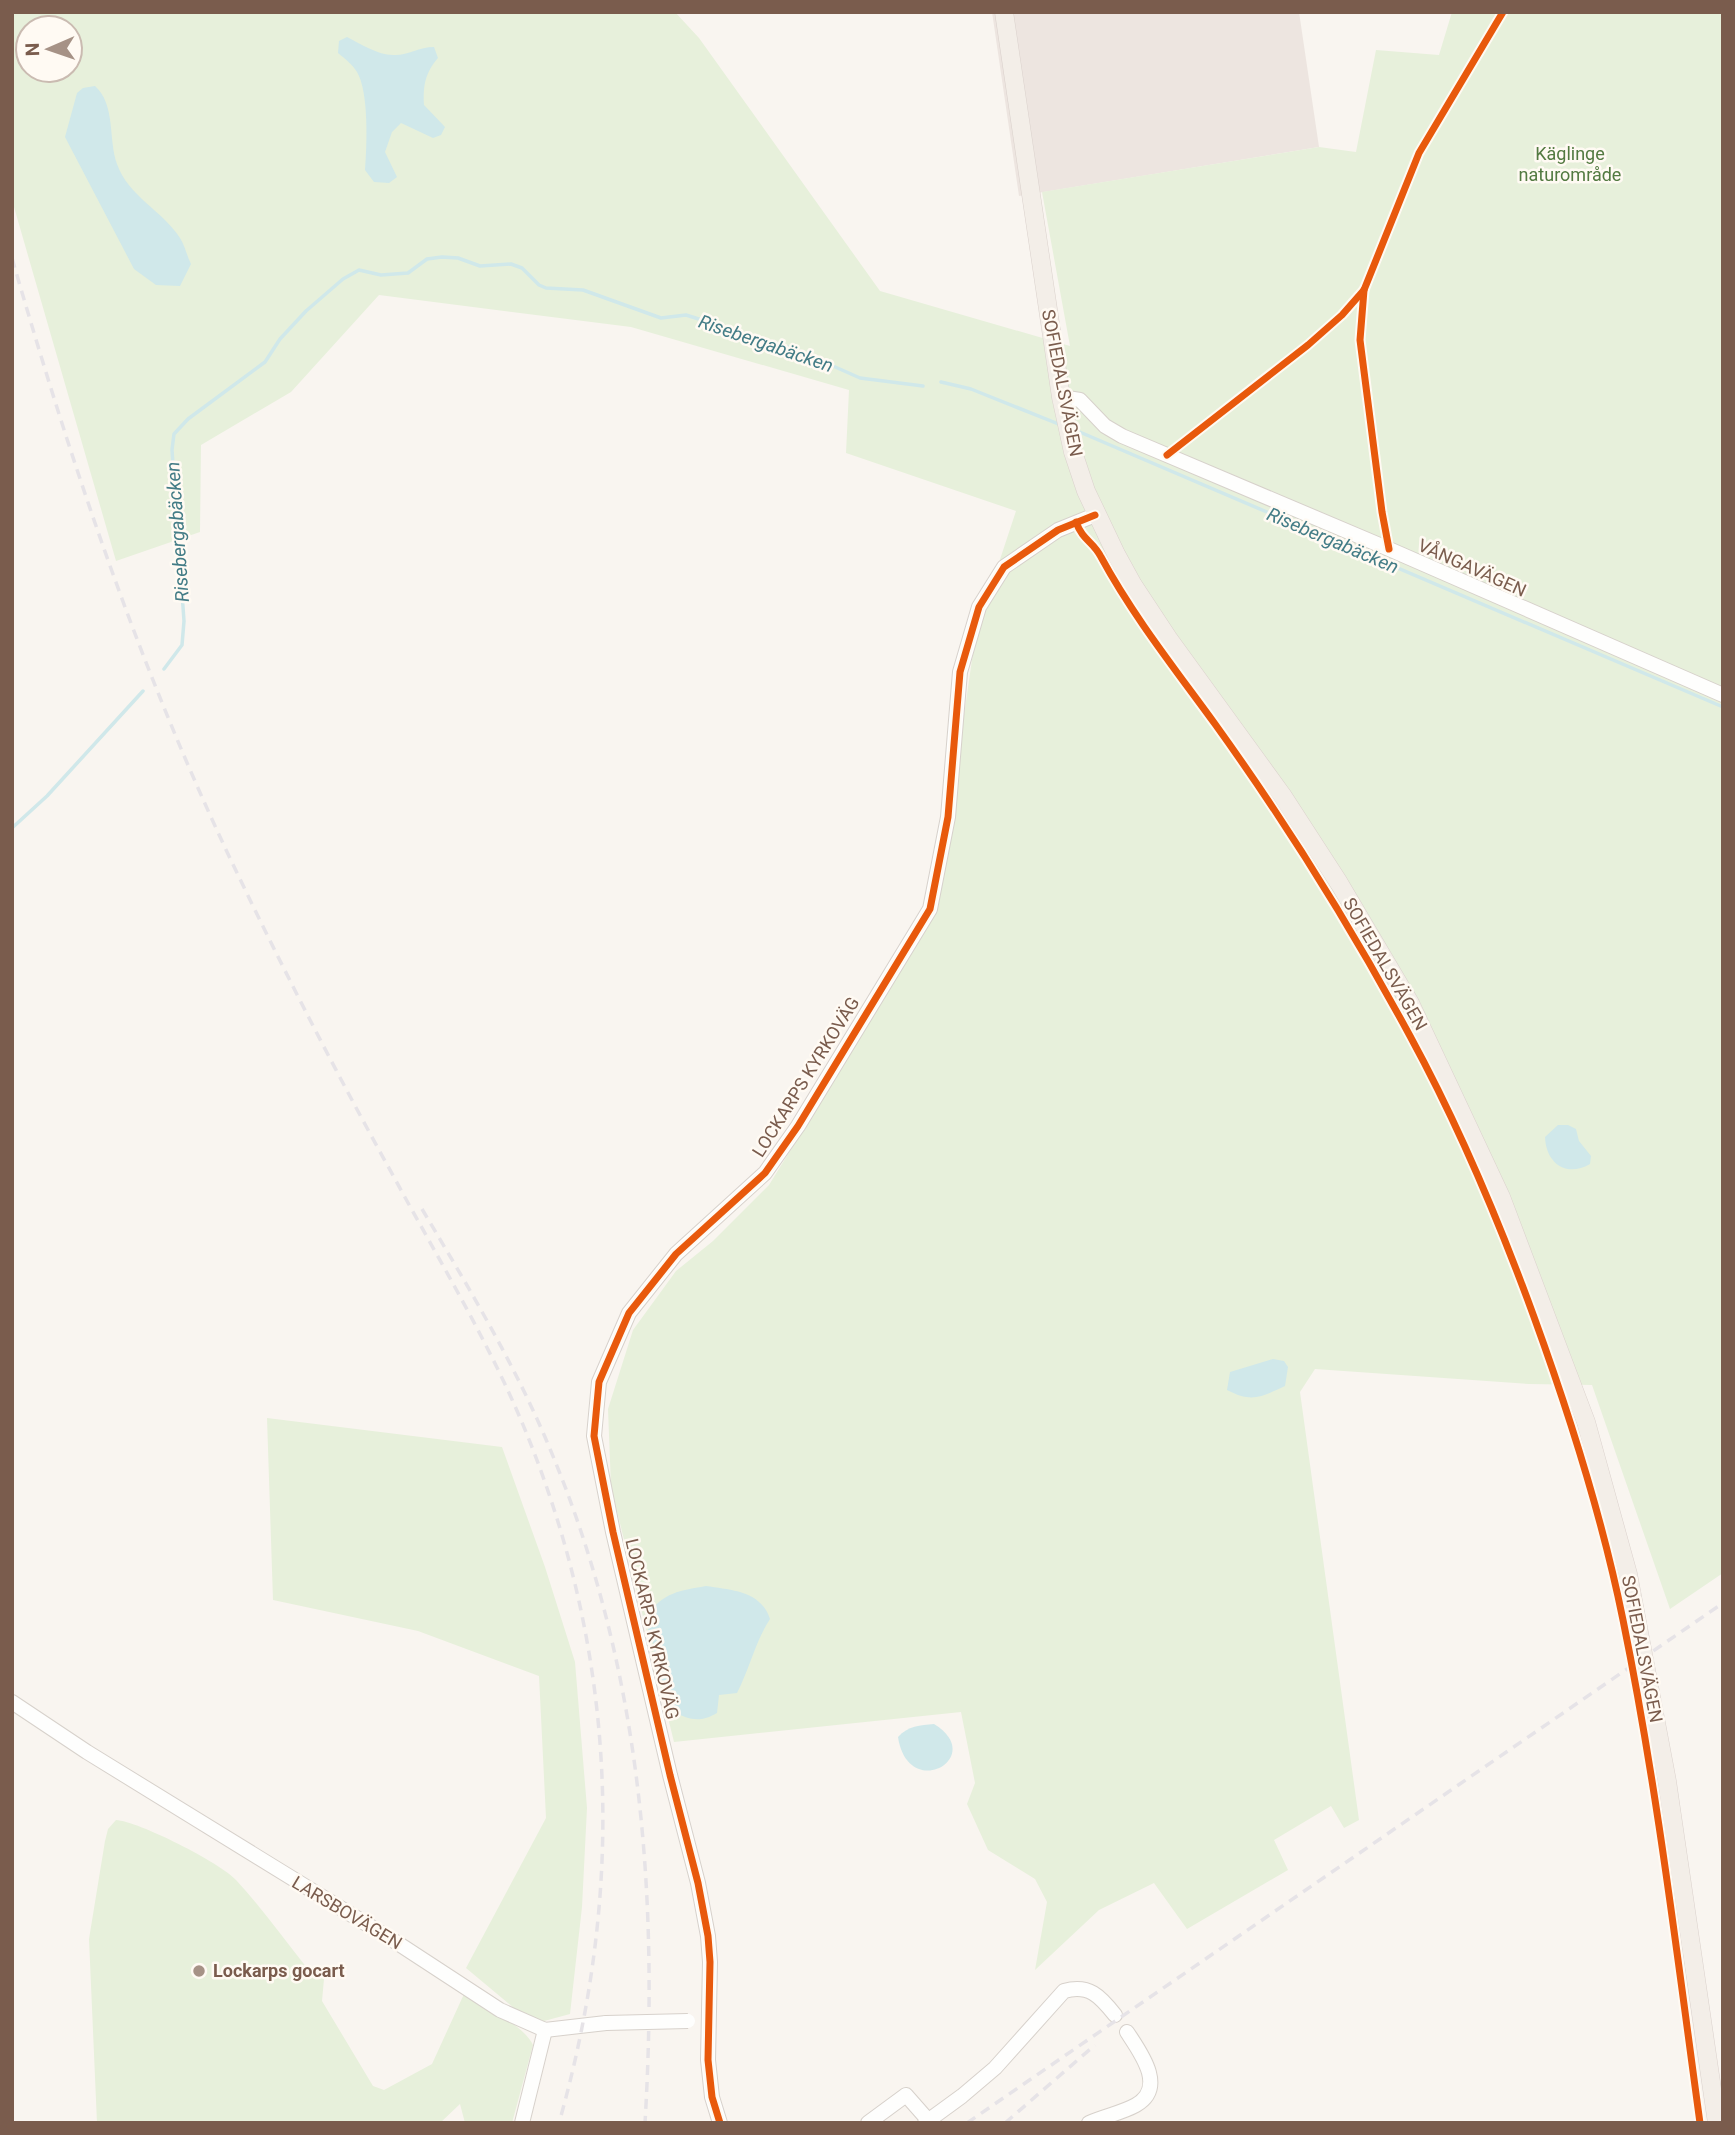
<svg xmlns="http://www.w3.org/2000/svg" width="1735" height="2135" viewBox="0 0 1735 2135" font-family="Roboto,sans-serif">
<rect width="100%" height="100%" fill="#f9f5f0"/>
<!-- industrial -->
<polygon fill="#ede5e0" points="992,12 1299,12 1319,147 1019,196"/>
<!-- green -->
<g fill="#e7f0db" fill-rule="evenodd">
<path d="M12 12H675L699 38 880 291 1070 346 1042 192 1319 147 1356 152 1376 50 1439 55 1452 12H1723V1573L1670 1609 1592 1385 1529 1384 1315 1369 1300 1392 1359 1820 1344 1828 1331 1806 1274 1840 1288 1870 1187 1929 1154 1883 1099 1910 1035 1970 1047 1902 1035 1879 988 1850 967 1804 975 1783 961 1712 674 1742 611 1487 608 1409 633 1330 676 1271 713 1241 769 1185 935 915 976 632 1016 511 846 453 849 390 631 327 379 295 291 392 201 445 200 532 116 561 12 200ZM28 28H70V70H28Z"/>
<polygon points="267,1418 502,1447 545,1567 575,1662 587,1808 582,1907 570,2014 533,2024 466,1968 546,1818 539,1676 418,1631 273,1600"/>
<path d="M116 1820C138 1821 221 1863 236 1880 261 1907 284 1939 307 1968L308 1975H319L324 1979 322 2001 373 2086 384 2090 432 2064 464 1994C483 2006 524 2025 533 2045L512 2123H465L460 2104 440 2123H97L89 1939 105 1841 108 1829Z"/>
</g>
<!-- water -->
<g fill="#d0e8ea">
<path d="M347 37C361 44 379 56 395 55 409 55 419 47 434 47L438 58C425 73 423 86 424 105L445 127 441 135 433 138 401 123 392 132 385 152 397 177 389 183 374 182 365 170C367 146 369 92 357 72 353 65 344 58 338 53L339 41Z"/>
<path d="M95 86C116 105 108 139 117 164 128 196 163 211 180 238 185 246 187 256 191 264L180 286 156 285 134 269 65 137 77 93 83 88Z"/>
<path d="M1558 1125H1568L1576 1129 1579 1141 1591 1156 1590 1164C1566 1178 1546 1163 1545 1137Z"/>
<path d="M1273 1359 1284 1361 1288 1367 1285 1386C1261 1397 1252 1403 1227 1390L1230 1372Z"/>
<path d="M706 1586C732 1590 761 1591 770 1619 755 1642 750 1668 737 1693L719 1695 717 1713C700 1723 689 1720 672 1711L653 1665 654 1646 648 1629 647 1614C666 1592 678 1591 706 1586Z"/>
<path d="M934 1724C988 1757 908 1803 898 1737 908 1726 920 1725 934 1724Z"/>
</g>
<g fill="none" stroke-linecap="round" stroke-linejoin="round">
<!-- stream -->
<g stroke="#d0e8ea" stroke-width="3.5">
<polyline points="941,382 971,389 1061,425"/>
<polyline points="1075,430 1723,707"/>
<polyline points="164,669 182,645 184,621 172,450 174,434 188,419 265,362 280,339 306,311 343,279 359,270 381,275 408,273 427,259 442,257 458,258 480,266 511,264 522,268 539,285 546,288 583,290 661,318 686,315 797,350 860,378 923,386"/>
<polyline points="12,828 47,796 143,691"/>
</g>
<!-- minor casing -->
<g stroke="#d7d1cb" stroke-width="16">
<g id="minor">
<polyline points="1061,397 1080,400 1105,426 1122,436 1389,549 1723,695"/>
<polyline points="12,1702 87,1752 399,1944 500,2010 545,2030 606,2023"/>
<polyline points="522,2123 545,2030"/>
<polyline points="720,2123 712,2097 708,2060 710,1962 708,1936 698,1883 670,1775 613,1532 594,1436 599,1382 629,1313 676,1254 765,1173 798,1126 930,909 948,817 960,672 979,607 1004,567 1058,530 1095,515"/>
<polyline points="868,2123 906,2095 928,2120"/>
<path d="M925 2123 962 2096 995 2068 1064 1991C1089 1984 1100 1996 1115 2015"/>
<path d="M1089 2123C1104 2116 1122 2113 1136 2105 1167 2087 1140 2052 1127 2032"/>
</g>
</g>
<!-- major casing -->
<g stroke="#dad1cc" stroke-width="19">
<polyline id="major" points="1004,12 1061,397 1073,452 1086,491 1116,554 1133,585 1168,638 1282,795 1339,883 1410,1003 1501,1197 1586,1422 1628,1574 1667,1781 1717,2123"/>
</g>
<!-- minor -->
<use href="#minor" stroke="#fefefd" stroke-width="14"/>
<!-- major -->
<use href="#major" stroke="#f3eee8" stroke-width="18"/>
<!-- rail -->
<g stroke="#e6e3e7" stroke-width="3.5" stroke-dasharray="10 7" stroke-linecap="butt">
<path d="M12 258C73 470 143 678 239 877 288 979 340 1080 395 1179 441 1264 492 1347 528 1437 618 1662 625 1890 559 2123"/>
<path d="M422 1209C466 1283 511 1358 545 1437 640 1658 659 1885 645 2123"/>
<polyline points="967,2123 1723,1603"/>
<polyline points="1005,2123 1095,2045"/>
</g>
<!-- minor-bridge casing -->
<g stroke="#d7d1cb" stroke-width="16" stroke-linecap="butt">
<polyline id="minor-bridge" points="606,2023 688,2021"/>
</g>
<!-- minor-bridge -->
<use href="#minor-bridge" stroke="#fefefd" stroke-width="14"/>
<!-- cycleway casing -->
<g stroke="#fffaf3" stroke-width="11">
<g id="cycleway">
<polyline points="1364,290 1360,340 1382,512 1389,549"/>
<polyline points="1167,455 1308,345 1342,315 1364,290 1419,153 1503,12"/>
<path d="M1076 522C1083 541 1093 541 1101 557 1133 616 1175 669 1215 724 1287 824 1351 927 1410 1036 1459 1126 1499 1221 1534 1317 1570 1416 1602 1516 1623 1620 1657 1786 1677 1955 1700 2123"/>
<polyline points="720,2123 712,2097 708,2060 710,1962 708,1936 698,1883 670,1775 613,1532 594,1436 599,1382 629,1313 676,1254 765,1173 798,1126 930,909 948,817 960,672 979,607 1004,567 1058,530 1095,515"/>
</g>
</g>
<!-- cycleway -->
<use href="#cycleway" stroke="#e8590c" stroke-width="7"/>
</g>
<!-- markers -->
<circle fill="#a69286" stroke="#fffaf3" stroke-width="2.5" cx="199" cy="1971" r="7"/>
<g text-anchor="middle" stroke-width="5" stroke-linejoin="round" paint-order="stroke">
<!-- park labels -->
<g font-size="18" fill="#537a41" stroke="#fffaf3">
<text x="1570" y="160">Käglinge<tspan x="1570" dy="21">naturområde</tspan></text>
</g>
<!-- street labels -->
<g font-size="18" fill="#7a5c4d" stroke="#fffaf3">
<text transform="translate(1062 383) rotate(79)" y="6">SOFIEDALSVÄGEN</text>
<text transform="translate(1472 568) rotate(24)" y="6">VÅNGAVÄGEN</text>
<text transform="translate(1385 964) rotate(60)" y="6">SOFIEDALSVÄGEN</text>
<text transform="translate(806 1077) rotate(-58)" y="6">LOCKARPS KYRKOVÄG</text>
<text transform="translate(652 1629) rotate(77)" y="6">LOCKARPS KYRKOVÄG</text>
<text transform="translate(1642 1649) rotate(79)" y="6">SOFIEDALSVÄGEN</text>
<text transform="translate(347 1913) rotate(31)" y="6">LARSBOVÄGEN</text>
</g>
<!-- poi labels -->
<g font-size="18" font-weight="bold" fill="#7a5c4d" stroke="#fffaf3" text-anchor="start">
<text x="213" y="1977">Lockarps gocart</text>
</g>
<!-- water labels -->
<g font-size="19" font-style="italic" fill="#437c86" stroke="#fffaf3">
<text transform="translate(766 343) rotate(19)" y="7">Risebergabäcken</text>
<text transform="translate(177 532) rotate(-94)" y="7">Risebergabäcken</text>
<text transform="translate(1333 540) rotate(23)" y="7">Risebergabäcken</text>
</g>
</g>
<!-- border -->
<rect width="1735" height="2135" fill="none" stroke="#7a5c4d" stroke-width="28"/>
<!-- north arrow -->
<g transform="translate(49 49) rotate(268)"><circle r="33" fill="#fffaf3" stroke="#cabbb1" stroke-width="2"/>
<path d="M0-5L12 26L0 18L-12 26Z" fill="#a69286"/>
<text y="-10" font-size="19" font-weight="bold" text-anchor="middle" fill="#7a5c4d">N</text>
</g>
</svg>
